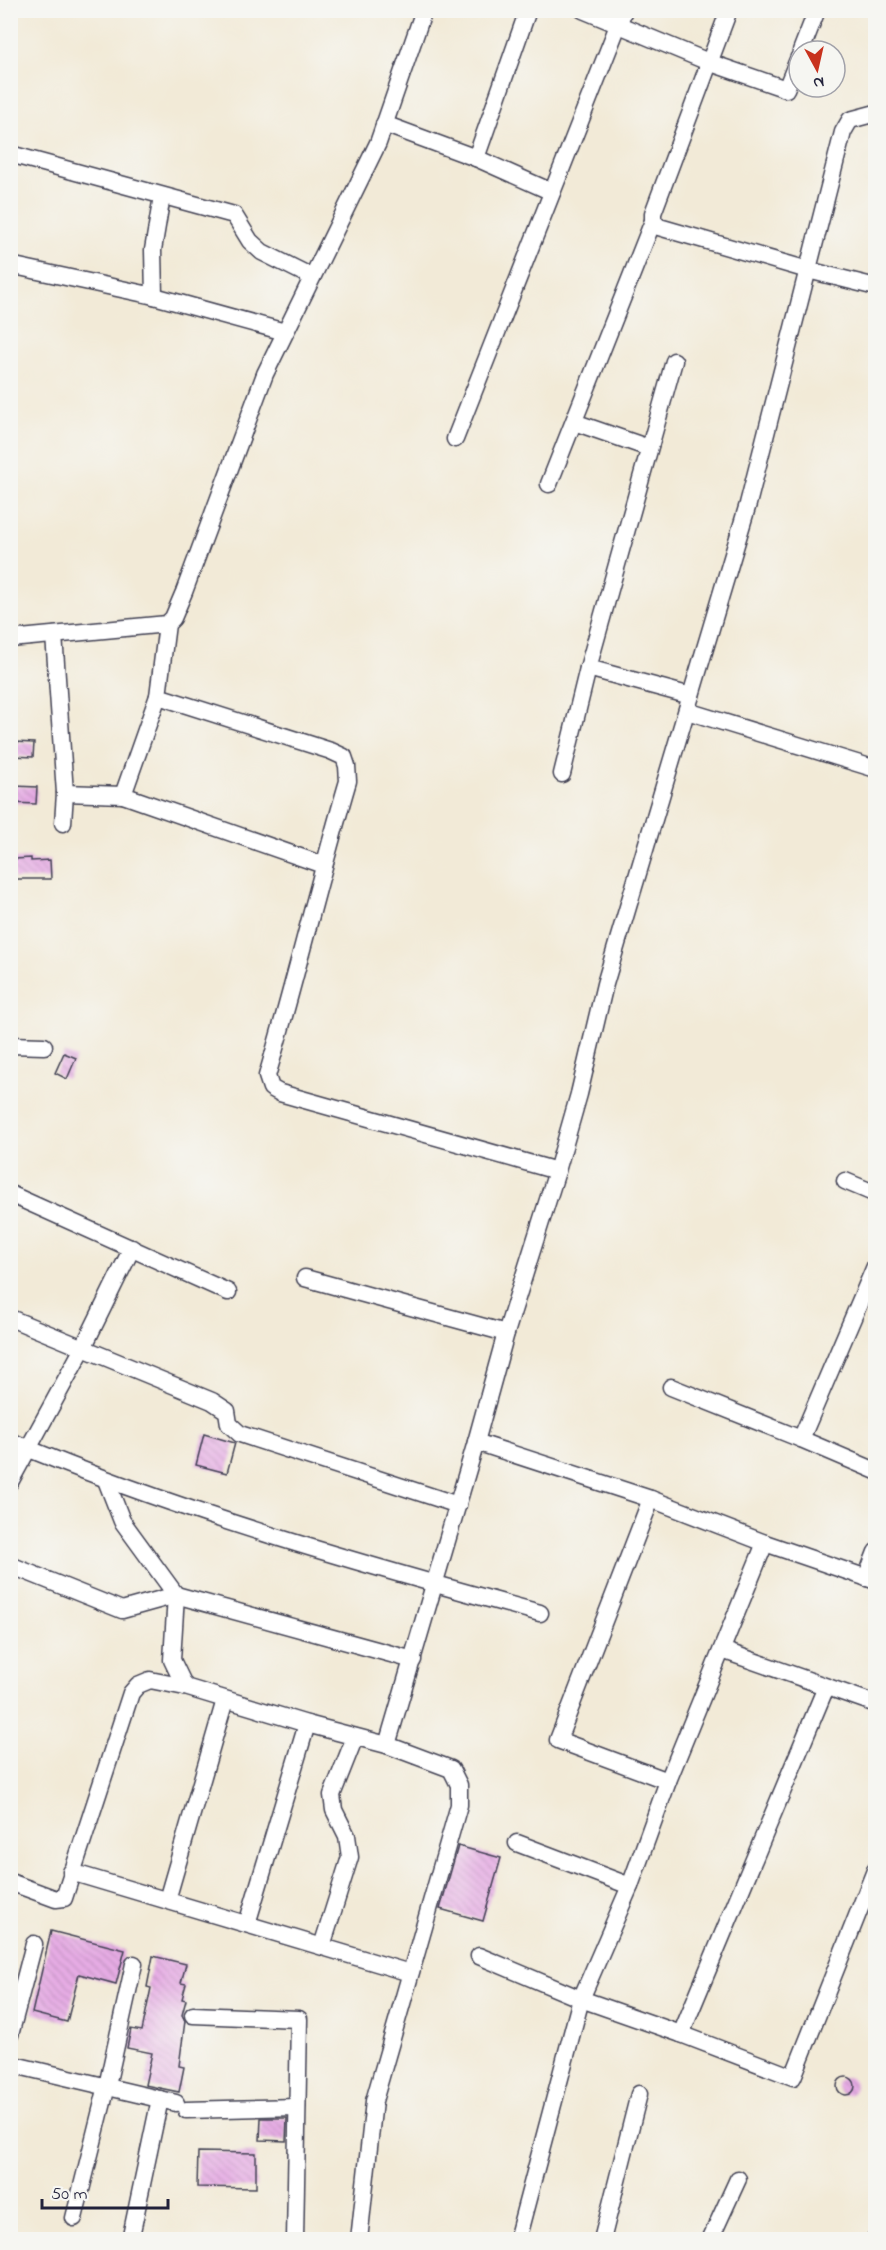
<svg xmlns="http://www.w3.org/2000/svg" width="886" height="2250" viewBox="0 0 886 2250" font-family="'Indie Flower',sans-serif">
<defs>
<pattern id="building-back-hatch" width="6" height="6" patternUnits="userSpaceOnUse" patternTransform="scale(1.5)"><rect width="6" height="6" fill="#e6ace4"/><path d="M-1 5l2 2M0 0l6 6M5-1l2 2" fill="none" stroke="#c594c4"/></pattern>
</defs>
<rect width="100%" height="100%" fill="#f6f6f2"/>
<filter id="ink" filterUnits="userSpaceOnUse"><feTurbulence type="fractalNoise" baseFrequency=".0167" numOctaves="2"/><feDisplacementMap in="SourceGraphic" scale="12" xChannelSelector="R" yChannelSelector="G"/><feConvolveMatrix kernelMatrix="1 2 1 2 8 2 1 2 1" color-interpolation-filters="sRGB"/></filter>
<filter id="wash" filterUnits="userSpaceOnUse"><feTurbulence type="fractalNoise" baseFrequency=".008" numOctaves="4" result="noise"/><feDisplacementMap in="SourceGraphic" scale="24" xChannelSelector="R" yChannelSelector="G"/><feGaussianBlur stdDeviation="1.35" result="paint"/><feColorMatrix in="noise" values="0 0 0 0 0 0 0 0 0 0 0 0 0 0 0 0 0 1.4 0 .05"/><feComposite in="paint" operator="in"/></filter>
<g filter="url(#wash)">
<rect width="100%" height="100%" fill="#f2ead7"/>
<g id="blocks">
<!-- building -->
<g fill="url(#building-back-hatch)">
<polygon points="14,742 34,743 33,757 13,756"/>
<polygon points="14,786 37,787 36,804 13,803"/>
<polygon points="31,858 31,861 50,860 51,879 14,879 14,859"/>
<polygon points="64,1053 76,1058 67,1079 55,1073"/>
<polygon points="204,1434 235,1443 227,1473 196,1465"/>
<polygon points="458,1846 501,1858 483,1921 440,1909"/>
<polygon points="51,1931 125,1950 116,1984 79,1974 67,2022 32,2013"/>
<polygon points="153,1956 186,1964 181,1983 186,1984 182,1999 186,2000 182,2015 185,2021 179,2066 184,2067 179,2092 145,2085 152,2053 127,2048 131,2029 142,2031 151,1988 147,1987"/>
<circle cx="846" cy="2086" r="9"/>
<polygon points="261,2118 287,2118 286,2141 260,2140"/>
<polygon points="198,2152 256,2153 256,2188 197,2187"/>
</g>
</g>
</g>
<g filter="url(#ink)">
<use href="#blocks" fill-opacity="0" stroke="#414052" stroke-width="1.5"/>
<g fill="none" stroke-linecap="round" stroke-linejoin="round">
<!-- street casing -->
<g stroke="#414052" stroke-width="19">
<g id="street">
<path d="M424 10 378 143 265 374 184 592 173 618 167 624 158 696 331 751 344 757 347 766 348 781C319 879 296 978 267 1076L271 1088 280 1093 557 1171"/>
<polyline points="528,10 476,158 552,192"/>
<polyline points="583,10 711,63 786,89 799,57"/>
<polyline points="729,10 653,213 653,221 659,227 808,270 876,287"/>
<polyline points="801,51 817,10"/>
<polyline points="384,124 476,158"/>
<polyline points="10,154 234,215 250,241 262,252 312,277"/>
<polyline points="10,265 154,296 153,250 162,196"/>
<polyline points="154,296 285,332"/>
<polyline points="574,422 649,448"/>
<polyline points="455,439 624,10"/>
<polyline points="549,484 653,221"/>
<polyline points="54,635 65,793 63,823"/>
<polyline points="10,639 167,624"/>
<polyline points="588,668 691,696"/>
<polyline points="687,711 876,769"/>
<polyline points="562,774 588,668 674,361"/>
<polyline points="65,793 123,795 323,865"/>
<polyline points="123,795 158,696"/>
<polyline points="10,1045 44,1046"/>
<polyline points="845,1181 876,1194"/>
<polyline points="10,1194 228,1292"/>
<polyline points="132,1248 83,1348 212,1401 227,1411 229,1424 240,1434 458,1505"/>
<polyline points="305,1278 506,1333"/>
<polyline points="10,1318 83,1348 10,1482"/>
<polyline points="671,1387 801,1439 876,1471"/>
<polyline points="801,1439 876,1264"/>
<path d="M10 1441C181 1513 361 1564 540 1613"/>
<polyline points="476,1442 651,1499 765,1543 876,1581"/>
<polyline points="106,1480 122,1521 176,1595 172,1660 185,1687"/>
<polyline points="651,1499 558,1740 668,1781"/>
<polyline points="10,1565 122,1610 176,1595 413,1660"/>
<polyline points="866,1578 876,1552"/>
<polyline points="722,1650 876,1704"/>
<polyline points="517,1843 630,1886"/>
<polyline points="71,1872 410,1973"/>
<polyline points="10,1882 56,1899 64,1898 131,1693 138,1685 150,1680 185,1687 307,1724 387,1745"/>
<polyline points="167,1900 225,1700"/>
<polyline points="247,1924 307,1724"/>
<polyline points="322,1946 350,1857 347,1836 334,1810 332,1795 355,1737"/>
<polyline points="479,1956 581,1999 681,2034 793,2077 876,1868"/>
<polyline points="193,2015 299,2019 295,2240"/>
<polyline points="681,2034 826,1687"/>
<polyline points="10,2035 34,1944"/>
<polyline points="10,2064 176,2103"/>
<polyline points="186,2110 297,2107"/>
<polyline points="74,2218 107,2086 134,1964"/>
<polyline points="131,2236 160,2099"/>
<polyline points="359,2240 374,2101 459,1805 459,1785 451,1769 387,1745 476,1442 506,1333 557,1171 579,1094 605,984 748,504 843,132 850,120 876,113"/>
<polyline points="517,2240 581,1999 630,1886 668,1781 765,1543"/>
<polyline points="602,2240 639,2094"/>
<polyline points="710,2240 738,2179"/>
<polyline points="874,2240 876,2237"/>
</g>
</g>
<!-- street -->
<use href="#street" stroke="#fff" stroke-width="16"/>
</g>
</g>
<!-- margin -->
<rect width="886" height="2250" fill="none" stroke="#f6f6f2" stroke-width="36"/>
<!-- north arrow -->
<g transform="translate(817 69) rotate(172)"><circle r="28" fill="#f6f6f2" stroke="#a1a1a9" stroke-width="1.5"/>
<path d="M0-4.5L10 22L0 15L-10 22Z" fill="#c8321e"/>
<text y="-9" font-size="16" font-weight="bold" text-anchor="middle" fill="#22223b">N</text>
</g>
<!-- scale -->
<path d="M42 2199v9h126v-9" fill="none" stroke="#22223b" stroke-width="3"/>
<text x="51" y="2199" font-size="18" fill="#22223b" stroke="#f6f6f2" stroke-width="4.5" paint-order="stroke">50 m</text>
</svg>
